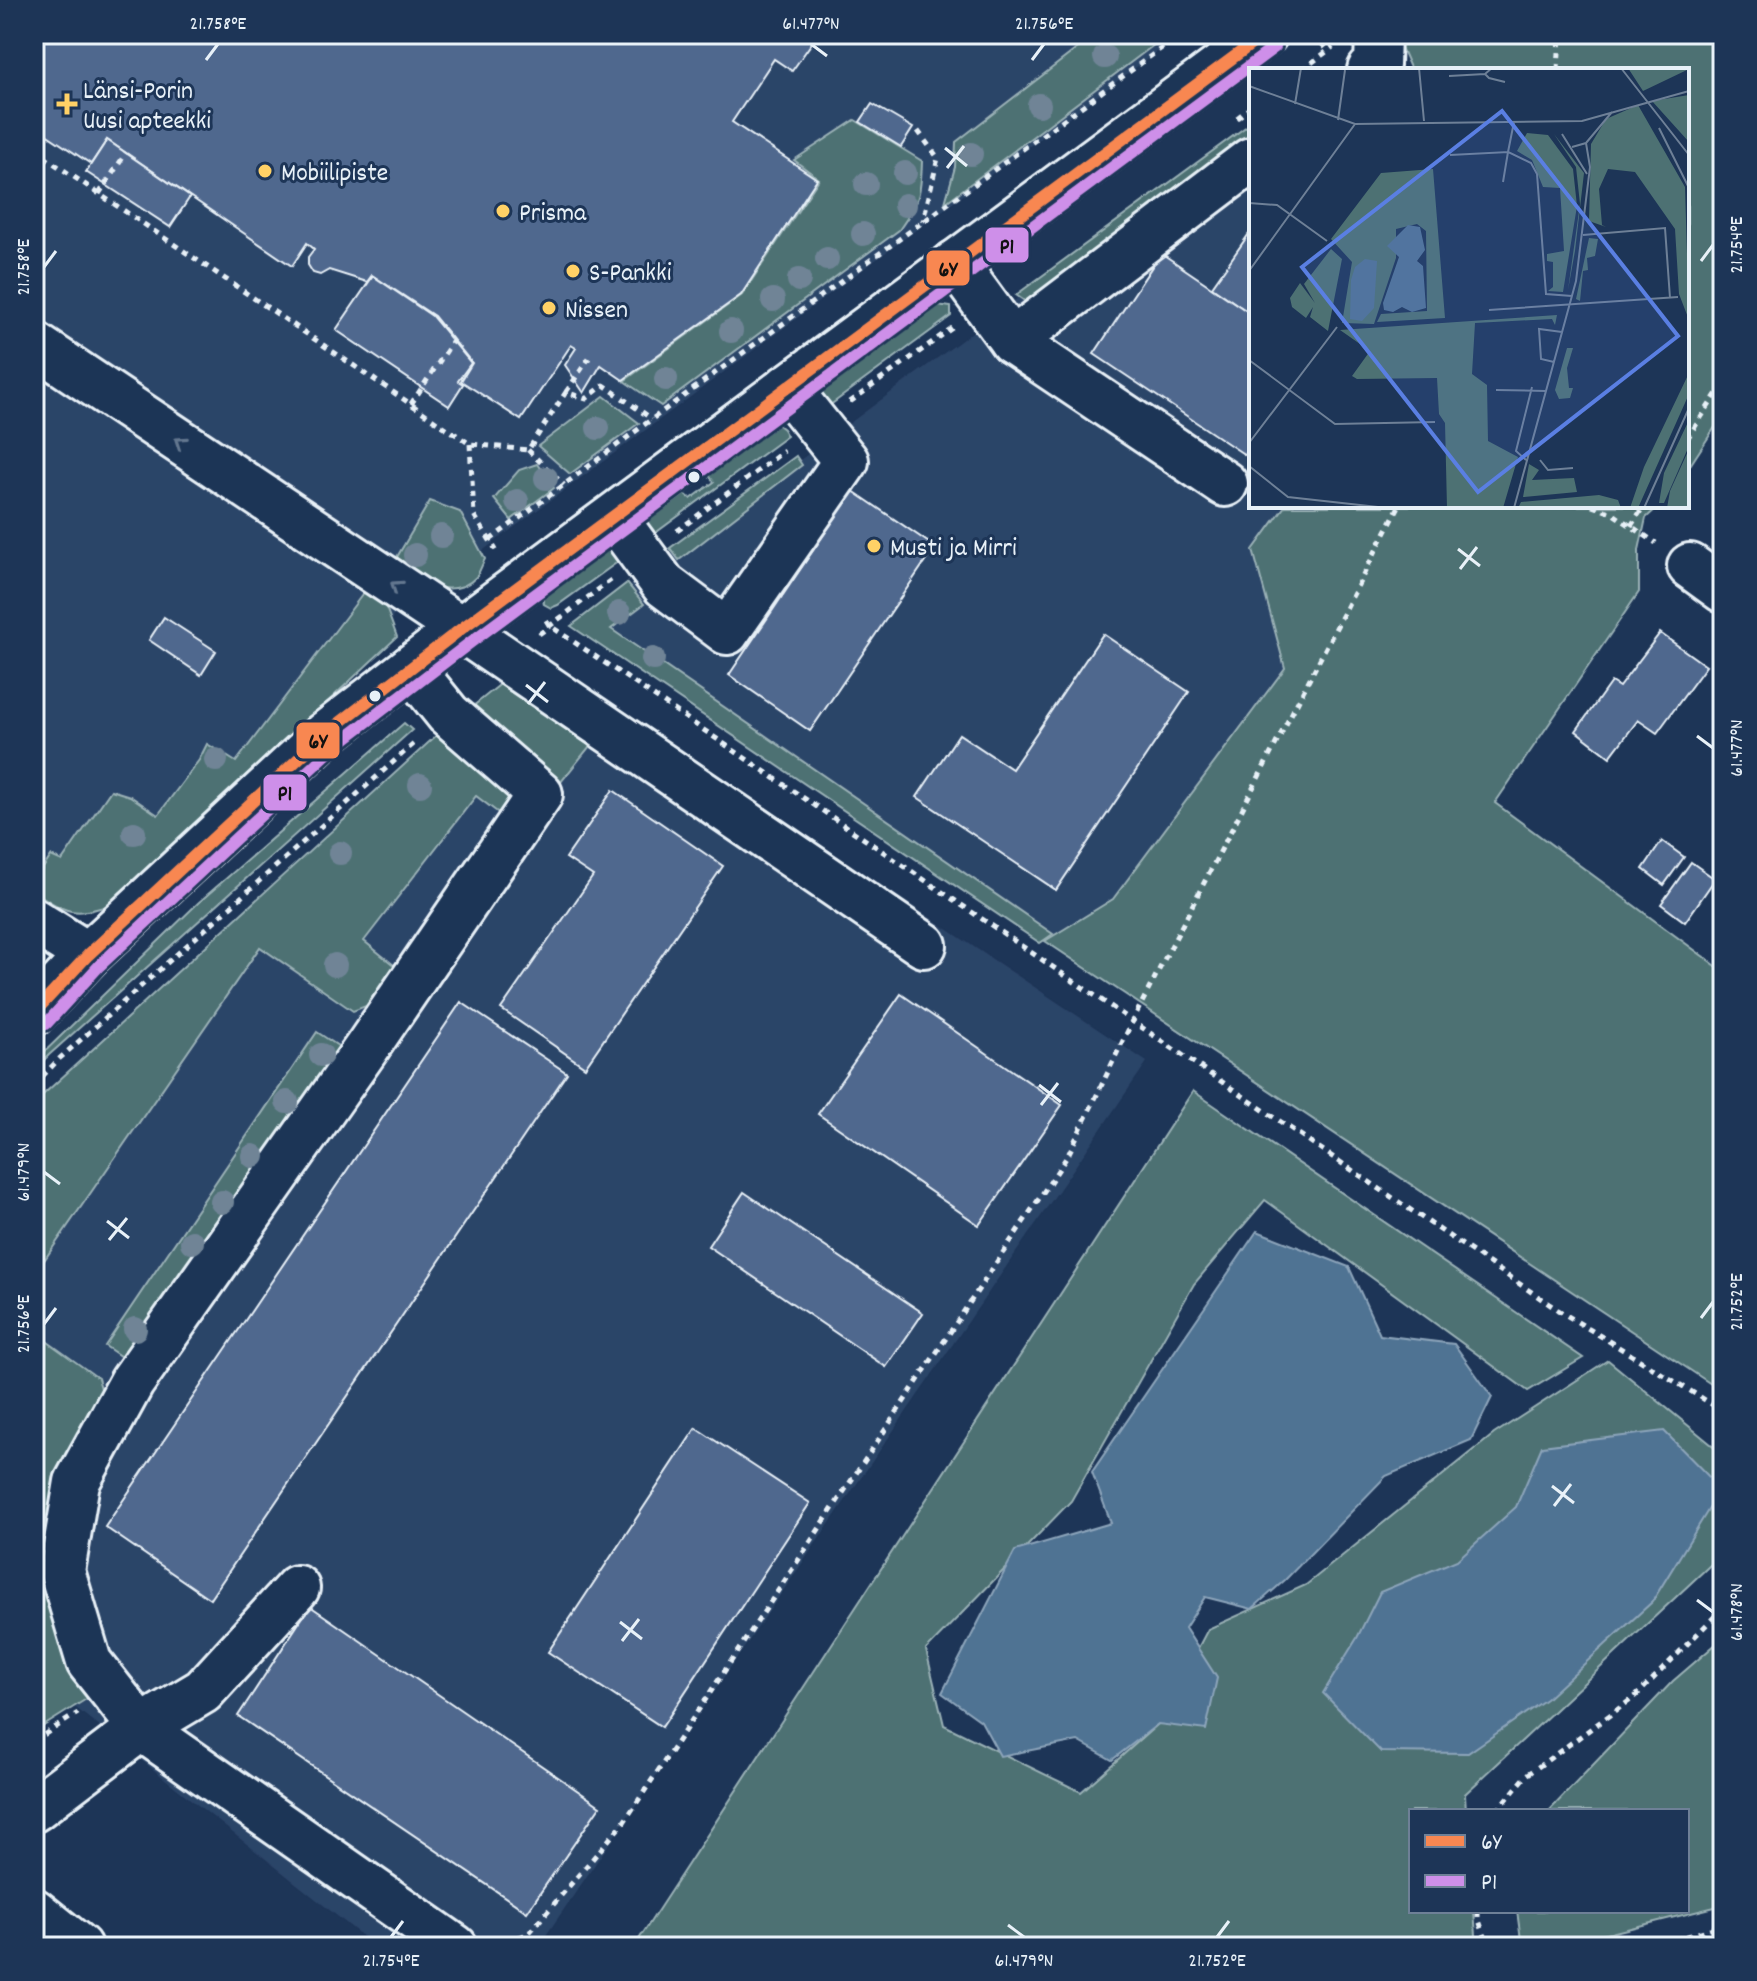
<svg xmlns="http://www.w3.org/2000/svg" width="1757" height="1981" viewBox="0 0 1757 1981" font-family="Dekko,sans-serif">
<rect width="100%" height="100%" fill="#1d3557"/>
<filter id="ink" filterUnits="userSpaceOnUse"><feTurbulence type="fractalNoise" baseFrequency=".0125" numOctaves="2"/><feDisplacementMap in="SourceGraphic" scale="16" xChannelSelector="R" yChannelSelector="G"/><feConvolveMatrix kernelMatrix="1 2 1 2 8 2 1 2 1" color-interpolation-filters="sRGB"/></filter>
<g filter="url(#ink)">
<!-- built -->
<g fill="#2c4468">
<polygon points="34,34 1181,34 309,679 238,781 167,820 34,942"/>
<polygon points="1251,125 1251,506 1285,506 1253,550 1285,668 1113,899 1045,941 590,616"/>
<polygon points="540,658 1147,1062 538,1947 376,1947 66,1700 34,1575 34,1233 268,900"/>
</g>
<!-- green -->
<g fill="#4d7173" stroke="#9ab1b6" stroke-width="2">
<polygon points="1096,34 1163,34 1163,38 945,203 955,167 956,142"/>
<polygon points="1395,34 1723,34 1723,415 1687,470 1687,70 1411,70"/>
<path d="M855 120 922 161C921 196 919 202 899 230L661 406 624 381 742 295 819 179 794 160Z"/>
<polygon points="1251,123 1251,148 1039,311 1016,295"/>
<polygon points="937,305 951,307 951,316 829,406 818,404 824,388"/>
<polygon points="604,396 639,423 570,474 538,446"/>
<polygon points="778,425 783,429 787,436 654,534 647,530 643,524 685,494 691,499 714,482 708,474"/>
<polygon points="796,456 802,465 679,560 670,548"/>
<polygon points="537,464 554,488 511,520 494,499 519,470"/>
<path d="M430 501 460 512 485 559C482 564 480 572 476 577 459 596 433 587 413 581L397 557Z"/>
<polygon points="1285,506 1659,506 1646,518 1639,550 1639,592 1495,803 1723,971 1723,1392 1045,941 1113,899 1285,668 1253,550"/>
<polygon points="610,547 619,561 558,605 551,608 544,604 543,598"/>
<polygon points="627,583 644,604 611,629 1053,934 1040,943 571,626"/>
<path d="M365 591 385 605 397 637 110 905C73 917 66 913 34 891V882L51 856 62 861 111 790 130 796 158 815 199 760 207 744 236 762Z"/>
<polygon points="503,682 590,746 561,782 491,737 467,711"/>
<polygon points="404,723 412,730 49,1055 34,1070 34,1062 198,903"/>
<polygon points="439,733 521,799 505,818 476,796 364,941 395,966 366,1006 353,1011 260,947 34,1275 34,1103"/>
<polygon points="317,1032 344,1050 129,1362 105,1346"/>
<polygon points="1193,1091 1583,1358 1528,1391 1265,1200 1194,1284 1071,1501 926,1650 944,1725 1081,1792 1158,1724 1208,1629 1306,1585 1494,1434 1608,1360 1723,1454 1723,1553 1465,1794 1466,1811 1411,1811 1411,1911 1474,1911 1477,1947 634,1947"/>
<polygon points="34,1332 98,1378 102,1392 60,1475 46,1535 48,1585 64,1647 88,1698 34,1732"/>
<polygon points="1723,1638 1723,1905 1555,1947 1522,1947 1517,1911 1687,1911 1687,1811 1549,1811 1673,1681"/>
</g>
<!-- water -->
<g fill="#507393" stroke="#8da5bb" stroke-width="2">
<polygon points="1257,1231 1349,1267 1380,1335 1454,1344 1492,1397 1471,1440 1386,1476 1285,1580 1252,1609 1205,1597 1185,1628 1217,1678 1206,1730 1158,1724 1112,1760 1078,1741 1000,1756 981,1721 942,1693 1015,1551 1111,1523 1092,1472"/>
<polygon points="1664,1431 1721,1489 1652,1602 1546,1699 1468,1753 1381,1752 1323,1693 1357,1638 1380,1592 1457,1560 1516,1507 1542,1446"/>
</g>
<!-- building -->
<g fill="#50678e" stroke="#e8f1f8" stroke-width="2">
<polygon points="34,34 818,34 792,71 774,59 732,122 817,179 741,295 623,380 601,365 584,393 565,365 576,348 571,345 521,420 461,381 472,363 434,316 372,275 367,282 329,270 320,275 313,273 308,265 308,257 314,249 307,243 292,266 107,140 91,164 34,126"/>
<polygon points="872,104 913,128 901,147 860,122"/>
<polygon points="107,140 190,197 170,227 86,172"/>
<polygon points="1251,231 1251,314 1212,287"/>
<polygon points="1161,253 1251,314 1251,459 1094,354"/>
<polygon points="373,276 432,316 471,363 458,381 463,384 449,406 336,330"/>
<polygon points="853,491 935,547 810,731 729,675"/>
<polygon points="164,617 216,651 201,675 149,640"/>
<polygon points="1660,633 1706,666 1657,733 1638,720 1610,757 1576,731 1611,682 1619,687"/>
<polygon points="1103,634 1189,692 1056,890 917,797 959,734 1012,769"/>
<polygon points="613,790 723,866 585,1067 501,1009 593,876 566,858"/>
<polygon points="1662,841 1684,857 1664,885 1643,869"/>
<polygon points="1691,862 1715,879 1685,922 1661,904"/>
<polygon points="901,994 1062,1105 979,1225 818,1114"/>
<polygon points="461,1002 567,1073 210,1599 105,1527"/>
<polygon points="744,1192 923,1313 886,1367 708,1246"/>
<polygon points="696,1428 810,1503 662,1727 548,1652"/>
<polygon points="310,1606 600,1806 527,1912 238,1716"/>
</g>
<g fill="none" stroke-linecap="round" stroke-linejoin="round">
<!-- minor casing -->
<g stroke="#e8f1f8" stroke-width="50">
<g id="minor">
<polyline points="1370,70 1377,65 1378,34"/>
<polyline points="955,263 1012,341 1225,484"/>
<polyline points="1012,341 1251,160"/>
<polyline points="34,344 461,629 924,945"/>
<polyline points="614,517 664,585 727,632 846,461 787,387"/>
<polyline points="1690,566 1723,590"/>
<polyline points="34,921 88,955"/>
<polyline points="297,1588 203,1691 141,1728 455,1947"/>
<polyline points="34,1809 141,1728 89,1662 62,1571 77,1482 132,1382 368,1046 540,794 448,714 411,668"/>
</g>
</g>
<!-- major casing -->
<g stroke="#e8f1f8" stroke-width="50">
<g id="major">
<polyline points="34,1013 88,955 324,735 461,629 1265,34"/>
<polyline points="34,1911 79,1947"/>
</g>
</g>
<!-- path -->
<g stroke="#e8f1f8" stroke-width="5" stroke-dasharray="6 6" stroke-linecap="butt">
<polyline points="1314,34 1328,51"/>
<polyline points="1302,70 1333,47"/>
<polyline points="1558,70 1560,34"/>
<polyline points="1237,118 1251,107"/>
<polyline points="918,131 938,158 923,221"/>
<polyline points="34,150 470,444 528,450 566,392 586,399 604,385 652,419"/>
<polyline points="99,194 126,153"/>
<polyline points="566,392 589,358"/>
<polyline points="850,402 952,328"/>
<polyline points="411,404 453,341"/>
<polyline points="1687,439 1723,384"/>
<polyline points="470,444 474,515 496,550"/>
<polyline points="528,450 564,485"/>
<polyline points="1592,506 1612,513 1656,543"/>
<polyline points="1631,526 1644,506"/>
<polyline points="677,531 784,451"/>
<polyline points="490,540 652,419 1181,34"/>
<polyline points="546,620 549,625 1558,1310 1723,1411"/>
<polyline points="539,634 611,580"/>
<polyline points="34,1085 59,1059 417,741"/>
<polyline points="34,1741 78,1713"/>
<polyline points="1497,1811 1527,1775 1636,1696 1723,1608"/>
<polyline points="1478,1911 1478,1918 1489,1947"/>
<polyline points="497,1947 529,1933 624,1822 1068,1155 1133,1020 1399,506"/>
<polyline points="1652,1947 1723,1925"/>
</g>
<!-- minor -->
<use href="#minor" stroke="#1d3557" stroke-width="44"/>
<!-- major -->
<use href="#major" stroke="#1d3557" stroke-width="44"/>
<!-- bus-1 casing -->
<g stroke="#1d3557" stroke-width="18">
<polyline id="bus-1" points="34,1013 88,955 324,735 461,629 1265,34"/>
</g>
<!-- bus-2 casing -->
<g stroke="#1d3557" stroke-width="18">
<polyline id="bus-2" points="46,1024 99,966 334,747 471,642 1275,47"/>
</g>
<!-- bus-1 -->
<use href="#bus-1" stroke="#f88751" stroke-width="12"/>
<!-- bus-2 -->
<use href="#bus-2" stroke="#ce8fe9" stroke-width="12"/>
</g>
<!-- trees -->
<g fill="#6f8496">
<circle cx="1105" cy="57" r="12"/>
<circle cx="1039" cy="105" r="12"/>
<circle cx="971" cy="154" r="12"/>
<circle cx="905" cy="173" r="12"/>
<circle cx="866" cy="184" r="12"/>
<circle cx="905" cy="205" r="12"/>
<circle cx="863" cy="234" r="12"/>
<circle cx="827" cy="259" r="12"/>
<circle cx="799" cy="280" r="12"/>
<circle cx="773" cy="300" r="12"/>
<circle cx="731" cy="331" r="12"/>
<circle cx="666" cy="379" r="12"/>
<circle cx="598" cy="428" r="12"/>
<circle cx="546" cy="478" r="12"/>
<circle cx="517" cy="501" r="12"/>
<circle cx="441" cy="536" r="12"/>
<circle cx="415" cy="555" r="12"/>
<circle cx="619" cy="613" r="12"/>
<circle cx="653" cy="659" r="12"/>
<circle cx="216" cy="760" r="12"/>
<circle cx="420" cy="785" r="12"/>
<circle cx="134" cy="833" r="12"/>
<circle cx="340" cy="853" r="12"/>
<circle cx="335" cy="965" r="12"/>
<circle cx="321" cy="1055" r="12"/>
<circle cx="287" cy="1102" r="12"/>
<circle cx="253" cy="1156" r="12"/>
<circle cx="222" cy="1202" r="12"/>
<circle cx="192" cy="1242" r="12"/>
<circle cx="135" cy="1329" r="12"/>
</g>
<!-- one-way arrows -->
<defs><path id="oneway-chevron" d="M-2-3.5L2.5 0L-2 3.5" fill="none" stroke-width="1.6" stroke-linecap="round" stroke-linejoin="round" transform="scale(2)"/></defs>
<g stroke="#64778f">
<use href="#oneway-chevron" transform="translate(180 442) rotate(-146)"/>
<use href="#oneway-chevron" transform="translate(396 586) rotate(-146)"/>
</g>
</g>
<!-- ticks -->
<path fill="none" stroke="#e8f1f8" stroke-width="3" d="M811 44 827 56M206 60 218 44M1032 60 1044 44M945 148 967 166M947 168 964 146M1701 261 1713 245M44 267 56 251M1458 549 1480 566M1460 569 1477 547M526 685 548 702M528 704 545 682M1697 736 1713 748M1039 1085 1061 1102M1041 1105 1058 1083M44 1172 60 1184M107 1221 129 1238M109 1240 127 1218M1701 1318 1713 1302M44 1324 56 1308M1552 1486 1574 1503M1554 1506 1571 1484M1697 1600 1713 1612M620 1622 642 1639M622 1641 639 1619M1008 1925 1024 1937M391 1937 403 1921M1217 1937 1229 1921"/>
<!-- markers -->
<g fill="#ffd166" stroke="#1d3557" stroke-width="3">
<path d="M63 92h8v8h8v8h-8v8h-8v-8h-8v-8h8z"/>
<circle cx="265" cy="171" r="8"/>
<circle cx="503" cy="211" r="8"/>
<circle cx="573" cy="271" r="8"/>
<circle cx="549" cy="308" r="8"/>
<circle cx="874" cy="546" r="8"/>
</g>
<g fill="#e8f1f8" stroke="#1d3557" stroke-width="3">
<circle cx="694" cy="477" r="7"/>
<circle cx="375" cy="696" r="7"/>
</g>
<g text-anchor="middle" stroke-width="6" stroke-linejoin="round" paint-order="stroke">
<!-- poi labels -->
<g font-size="26" fill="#e8f1f8" stroke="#1d3557" text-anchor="start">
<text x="83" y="98">Länsi-Porin<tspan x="83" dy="30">Uusi apteekki</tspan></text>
<text x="281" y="180">Mobiilipiste</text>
<text x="519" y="220">Prisma</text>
<text x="589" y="280">S-Pankki</text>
<text x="565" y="317">Nissen</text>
<text x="890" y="555">Musti ja Mirri</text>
</g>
</g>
<!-- overview -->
<g transform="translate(1249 68)">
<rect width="440" height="440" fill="#1d3557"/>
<path d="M379 0H440V1L394 23ZM440 27V74L403 33ZM389 37 436 119 440 252 430 226 426 161 386 104 359 101 350 121 353 157 357 159 340 153 342 76 357 51ZM278 65 299 67 324 101 328 138 314 224 299 223 304 219V194L298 193V186L315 183 311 120 294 119 283 92 268 83ZM305 66 335 105 326 183 319 222 331 136 327 99ZM184 101 196 250 128 254 132 246 178 243 177 163 168 156 147 161V190L125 256 93 255 103 194 82 171 132 105ZM340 170 349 171 346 188 338 190 339 202 334 203 331 233 327 231ZM82 181 93 191 79 263 61 249 64 239 57 250 43 239 41 230 51 215 66 235 55 216ZM308 247 306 257 303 251 226 255 223 306 238 317 239 373 269 389 254 440H198L196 355 190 346 188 310 108 311 103 308 121 283 91 262ZM318 280H324L318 300 320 320H324L321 330 310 331 306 322ZM440 305V326L389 440H381L395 399ZM440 352V378L415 435H410L415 405ZM440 381V440H418L421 423ZM280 396 290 402 283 412 325 410 328 424 274 429ZM350 427 369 432 372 440H269L272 434Z" fill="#4d7173"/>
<path d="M159 157 171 159 176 182 168 193 174 198 177 240 163 244 153 239 144 244 135 242 134 235 150 189 138 178ZM116 191 128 193 125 240 113 253 101 251 102 212 106 199Z" fill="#507393"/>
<path fill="none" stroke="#6e8097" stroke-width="2" d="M170 0 175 53M243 0 236 6 240 10 256 14M372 0 440 87M200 8 236 6M0 18 106 56 333 53 440 23M46 36 52 0M89 52 96 2M265 54 259 84 282 95 288 106 297 226 323 228M410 60 440 120M313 66 338 106M323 79 337 75 363 44M201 87 259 84 254 114M0 135 28 137 78 173M334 167 416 160 421 230M0 203 106 56M240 242 429 229M0 292 86 356 186 354M305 294 292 291 290 261 313 264M247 322 297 323M0 375 88 259M277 392 267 383 283 319M291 392 299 402 324 400M0 398 39 429 138 440M265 440 327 213 341 99 337 75M395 440 440 340"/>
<path fill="#5a7fe2" fill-opacity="0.15" stroke="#5a7fe2" stroke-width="4" d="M253 43 429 268 229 424 53 199Z"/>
<rect width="440" height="440" fill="none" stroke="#e8f1f8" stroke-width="4"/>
</g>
<g stroke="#1d3557" stroke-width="3">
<rect x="984" y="226" width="46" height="38" rx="8" fill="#ce8fe9"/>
<rect x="925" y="249" width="46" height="38" rx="8" fill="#f88751"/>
<rect x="295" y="721" width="46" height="39" rx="8" fill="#f88751"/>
<rect x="262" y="773" width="46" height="39" rx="8" fill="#ce8fe9"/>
</g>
<g font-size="22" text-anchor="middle" font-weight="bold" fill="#111">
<text x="1007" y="253">P1</text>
<text x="948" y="276">6Y</text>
<text x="318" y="748">6Y</text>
<text x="285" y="800">P1</text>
</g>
<!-- margin -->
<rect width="1757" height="1981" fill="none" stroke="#1d3557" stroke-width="88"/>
<!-- legend -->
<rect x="1409" y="1809" width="280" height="104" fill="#1d3557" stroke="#6e8097" stroke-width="2"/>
<rect x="1425" y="1835" width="40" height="12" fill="#f88751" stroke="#6e8097" stroke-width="2"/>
<text x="1481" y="1849" font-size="24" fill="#e8f1f8">6Y</text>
<rect x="1425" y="1875" width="40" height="12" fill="#ce8fe9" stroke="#6e8097" stroke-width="2"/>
<text x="1481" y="1889" font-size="24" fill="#e8f1f8">P1</text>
<rect x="44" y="44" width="1669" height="1893" fill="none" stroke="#e8f1f8" stroke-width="3"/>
<g font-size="20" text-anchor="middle" fill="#e8f1f8">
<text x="218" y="29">21.758°E</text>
<text x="811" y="29">61.477°N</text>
<text x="1044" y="29">21.756°E</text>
<text transform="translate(1735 245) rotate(-90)" y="7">21.754°E</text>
<text transform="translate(22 267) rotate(-90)" y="7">21.758°E</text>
<text transform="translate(1735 748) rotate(-90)" y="7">61.477°N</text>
<text transform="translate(22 1172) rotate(-90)" y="7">61.479°N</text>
<text transform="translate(1735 1302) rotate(-90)" y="7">21.752°E</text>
<text transform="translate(22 1324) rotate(-90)" y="7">21.756°E</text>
<text transform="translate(1735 1612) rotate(-90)" y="7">61.478°N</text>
<text x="391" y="1966">21.754°E</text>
<text x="1024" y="1966">61.479°N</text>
<text x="1217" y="1966">21.752°E</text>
</g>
</svg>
